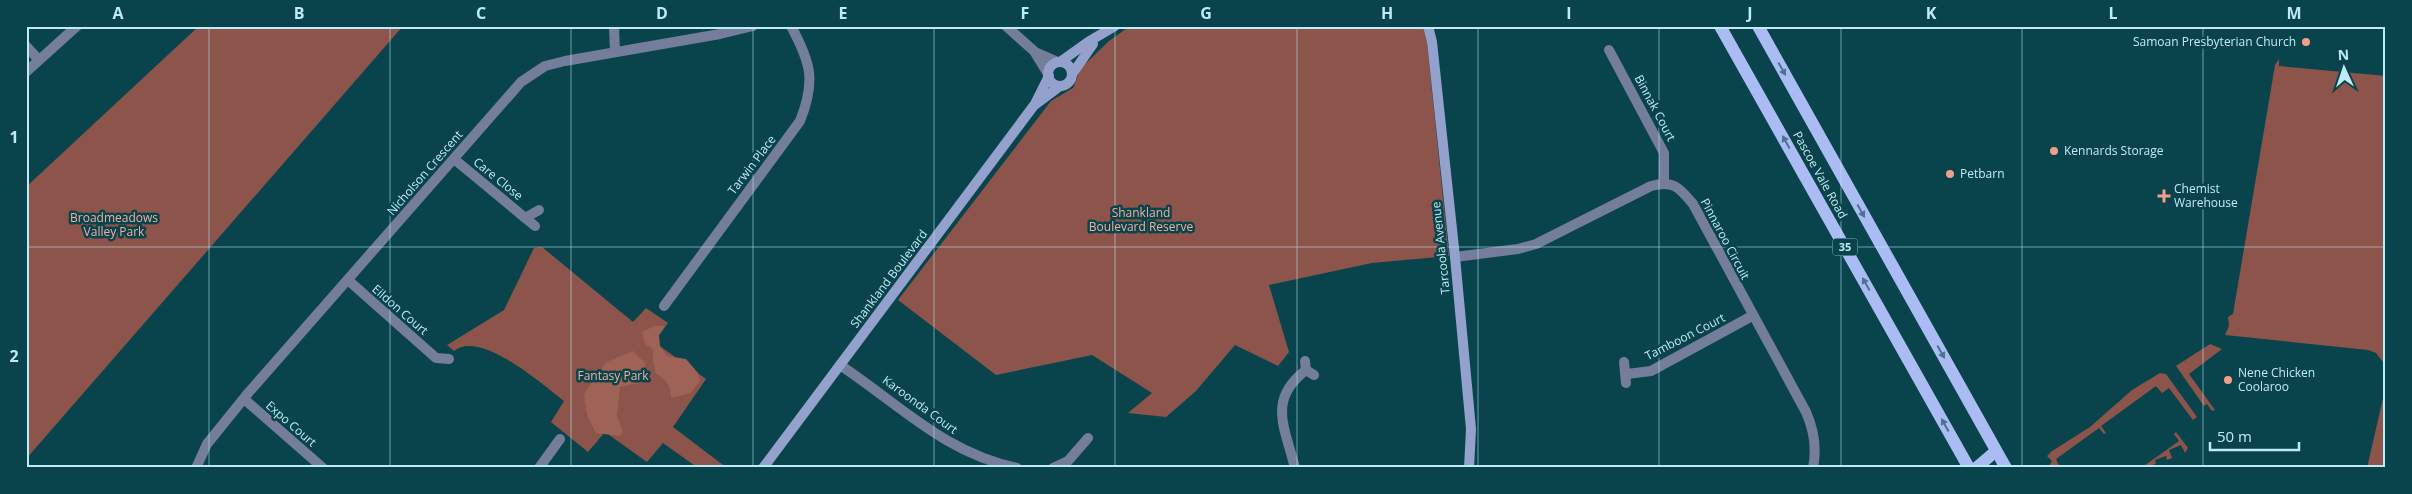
<svg xmlns="http://www.w3.org/2000/svg" width="2412" height="494" viewBox="0 0 2412 494" font-family="'Open Sans',sans-serif">
<rect width="100%" height="100%" fill="#09444d"/>
<!-- green -->
<g fill="#8c544a">
<polygon points="199,26 403,26 26,459 26,187"/>
<polygon points="1130,26 1423,26 1427,43 1449,256 1372,263 1269,285 1289,352 1278,366 1235,345 1196,391 1166,417 1128,413 1152,393 1092,355 996,375 898,300 1051,101 1073,88 1081,68 1109,41"/>
<polygon points="2279,59 2279,66 2386,76 2386,366 2376,353 2368,350 2225,335 2229,326 2228,317 2233,314 2275,65"/>
<path d="M542 247 633 322 646 308 668 323 654 342 706 379 673 427 727 468H698L663 443 647 462 605 432 588 452 551 422 564 401C543 385 480 329 454 351L447 345 504 310 534 248Z"/>
<polygon points="2210,344 2222,349 2189,374 2215,410 2212,411 2207,404 2204,406 2176,366"/>
<polygon points="2160,373 2166,374 2197,417 2193,420 2169,388 2162,393 2156,386 2101,426 2106,433 2104,434 2099,428 2056,459 2060,468 2048,468 2052,461 2047,456 2052,451 2090,427 2132,390"/>
<polygon points="2386,385 2386,450 2382,468 2367,468"/>
<polygon points="2176,432 2188,448 2185,453 2181,445 2169,450 2172,458 2167,460 2166,456 2155,460 2156,464 2141,468 2179,441 2174,434"/>
</g>
<!-- forest -->
<g fill="#9e6256">
<path d="M654 326H665L659 335 660 346 667 356 686 359 698 373 700 381 691 393 671 398C671 385 667 380 656 374L653 361V349L645 344 642 332Z"/>
<polygon points="633,351 645,363 645,382 620,387 617,416 623,432 620,436 596,433 587,415 584,394 606,362"/>
</g>
<g fill="none" stroke-linecap="round" stroke-linejoin="round">
<!-- street -->
<g stroke="#747d99" stroke-width="10">
<polyline points="614,26 615,52"/>
<polyline points="1006,26 1034,51 1048,74"/>
<polyline points="26,46 38,59"/>
<polyline points="1609,50 1664,153 1664,182"/>
<polyline points="1035,52 1058,62"/>
<polyline points="26,72 77,26"/>
<polyline points="454,159 535,226"/>
<polyline points="525,218 539,210"/>
<path d="M1455 257 1518 249 1536 244 1651 186C1673 180 1679 187 1693 204L1806 412C1814 430 1817 448 1813 468"/>
<polyline points="348,280 436,358 449,359"/>
<path d="M664 306 800 121C816 81 811 63 791 26"/>
<polyline points="1305,361 1306,370 1314,375"/>
<polyline points="1624,362 1626,383"/>
<path d="M840 365C900 405 945 453 1017 468"/>
<polyline points="1627,374 1651,371 1752,316"/>
<polyline points="244,399 323,468"/>
<polyline points="196,468 207,444 249,392 521,82 545,66 565,61 720,34 753,26"/>
<polyline points="539,468 560,439"/>
<polyline points="1053,468 1068,461 1088,438"/>
<path d="M1295 468C1285 427 1267 400 1306 370"/>
</g>
<!-- secondary -->
<g stroke="#94a1cc" stroke-width="10">
<polyline points="1428,26 1432,42 1455,257 1471,429 1469,468"/>
<circle cx="1060" cy="74" r="12"/>
<polyline points="1060,62 1088,42 1115,26"/>
<polyline points="1073,73 1093,44"/>
<polyline points="1036,104 1060,86"/>
<polyline points="763,468 1035,104 1049,76"/>
</g>
<!-- primary -->
<g stroke="#abbcf4" stroke-width="12">
<polyline points="1720,26 1969,468"/>
<polyline points="1758,26 2006,468"/>
<polyline points="1976,468 1996,451"/>
</g>
</g>
<!-- one-way arrows -->
<defs><path id="oneway-solid" d="M-6-.8H1V-3.2L6.5 0L1 3.2V.8H-6Z" transform="scale(1.25)"/></defs>
<g fill="#4a7490">
<use href="#oneway-solid" transform="translate(1782 69) rotate(61)"/>
<use href="#oneway-solid" transform="translate(1786 142) rotate(-119)"/>
<use href="#oneway-solid" transform="translate(1861 211) rotate(61)"/>
<use href="#oneway-solid" transform="translate(1866 284) rotate(-119)"/>
<use href="#oneway-solid" transform="translate(1941 352) rotate(61)"/>
<use href="#oneway-solid" transform="translate(1945 425) rotate(-119)"/>
</g>
<!-- grid -->
<path fill="none" stroke="#beebf5" stroke-width="1" stroke-opacity="0.55" d="M209 26V468M390 26V468M571 26V468M753 26V468M934 26V468M1115 26V468M1297 26V468M1478 26V468M1659 26V468M1841 26V468M2022 26V468M2203 26V468M26 247H2386"/>
<!-- markers -->
<g fill="#f49d8c" stroke="#09444d" stroke-width="2">
<circle cx="2306" cy="42" r="5"/>
<circle cx="2054" cy="151" r="5"/>
<circle cx="1950" cy="174" r="5"/>
<path d="M2161.5 188.5h5v5h5v5h-5v5h-5v-5h-5v-5h5z"/>
<circle cx="2228" cy="380" r="5"/>
</g>
<g text-anchor="middle" stroke-width="5" stroke-linejoin="round" paint-order="stroke">
<!-- shield labels -->
<rect fill="#09444d" stroke="#88b9c3" stroke-width="1" x="1832.5" y="238.5" width="25" height="17" rx="4"/>
<g font-size="11" font-weight="bold" fill="#beebf5">
<text x="1845" y="251">35</text>
</g>
<!-- poi labels -->
<g font-size="12" fill="#beebf5" stroke="#09444d" text-anchor="start">
<text x="2296" y="46" text-anchor="end">Samoan Presbyterian Church</text>
<text x="2064" y="155">Kennards Storage</text>
<text x="1960" y="178">Petbarn</text>
<text x="2174" y="193">Chemist<tspan x="2174" dy="14">Warehouse</tspan></text>
<text x="2238" y="377">Nene Chicken<tspan x="2238" dy="14">Coolaroo</tspan></text>
</g>
<!-- street labels -->
<g font-size="12" fill="#beebf5" stroke="#09444d">
<text transform="translate(1655 108) rotate(62)" y="4">Binnak Court</text>
<text transform="translate(752 165) rotate(-53)" y="4">Tarwin Place</text>
<text transform="translate(425 173) rotate(-49)" y="4">Nicholson Crescent</text>
<text transform="translate(1820 175) rotate(61)" y="4">Pascoe Vale Road</text>
<text transform="translate(498 179) rotate(39)" y="4">Care Close</text>
<text transform="translate(1725 239) rotate(62)" y="4">Pinnaroo Circuit</text>
<text transform="translate(1441 248) rotate(-96)" y="4">Tarcoola Avenue</text>
<text transform="translate(889 279) rotate(-53)" y="4">Shankland Boulevard</text>
<text transform="translate(400 310) rotate(41)" y="4">Eildon Court</text>
<text transform="translate(1685 337) rotate(-27)" y="4">Tamboon Court</text>
<text transform="translate(920 405) rotate(36)" y="4">Karoonda Court</text>
<text transform="translate(291 424) rotate(41)" y="4">Expo Court</text>
</g>
<!-- park labels -->
<g font-size="12" fill="#f6ad9e" stroke="#09444d">
<text x="1141" y="217">Shankland<tspan x="1141" dy="14">Boulevard Reserve</tspan></text>
<text x="114" y="222">Broadmeadows<tspan x="114" dy="14">Valley Park</tspan></text>
<text x="613" y="380">Fantasy Park</text>
</g>
</g>
<!-- border -->
<rect width="2412" height="494" fill="none" stroke="#09444d" stroke-width="55"/>
<!-- north arrow -->
<g transform="translate(2344 68) rotate(357)" stroke="#09444d" stroke-width="4" paint-order="stroke">
<path d="M0-4L9 19L0 12L-9 19Z" fill="#beebf5"/>
<text y="-8" font-size="14" font-weight="bold" text-anchor="middle" fill="#beebf5">N</text>
</g>
<!-- scale -->
<path d="M2210 442v8h89v-8" fill="none" stroke="#beebf5" stroke-width="2.5"/>
<text x="2217" y="442" font-size="15" fill="#beebf5" stroke="#09444d" stroke-width="4" paint-order="stroke">50 m</text>
<rect x="28" y="28" width="2356" height="438" fill="none" stroke="#beebf5" stroke-width="2"/>
<g font-size="16" text-anchor="middle" font-weight="bold" fill="#beebf5">
<text x="118" y="19">A</text>
<text x="299" y="19">B</text>
<text x="481" y="19">C</text>
<text x="662" y="19">D</text>
<text x="843" y="19">E</text>
<text x="1025" y="19">F</text>
<text x="1206" y="19">G</text>
<text x="1387" y="19">H</text>
<text x="1569" y="19">I</text>
<text x="1750" y="19">J</text>
<text x="1931" y="19">K</text>
<text x="2113" y="19">L</text>
<text x="2294" y="19">M</text>
<text x="14" y="143">1</text>
<text x="14" y="362">2</text>
</g>
</svg>
